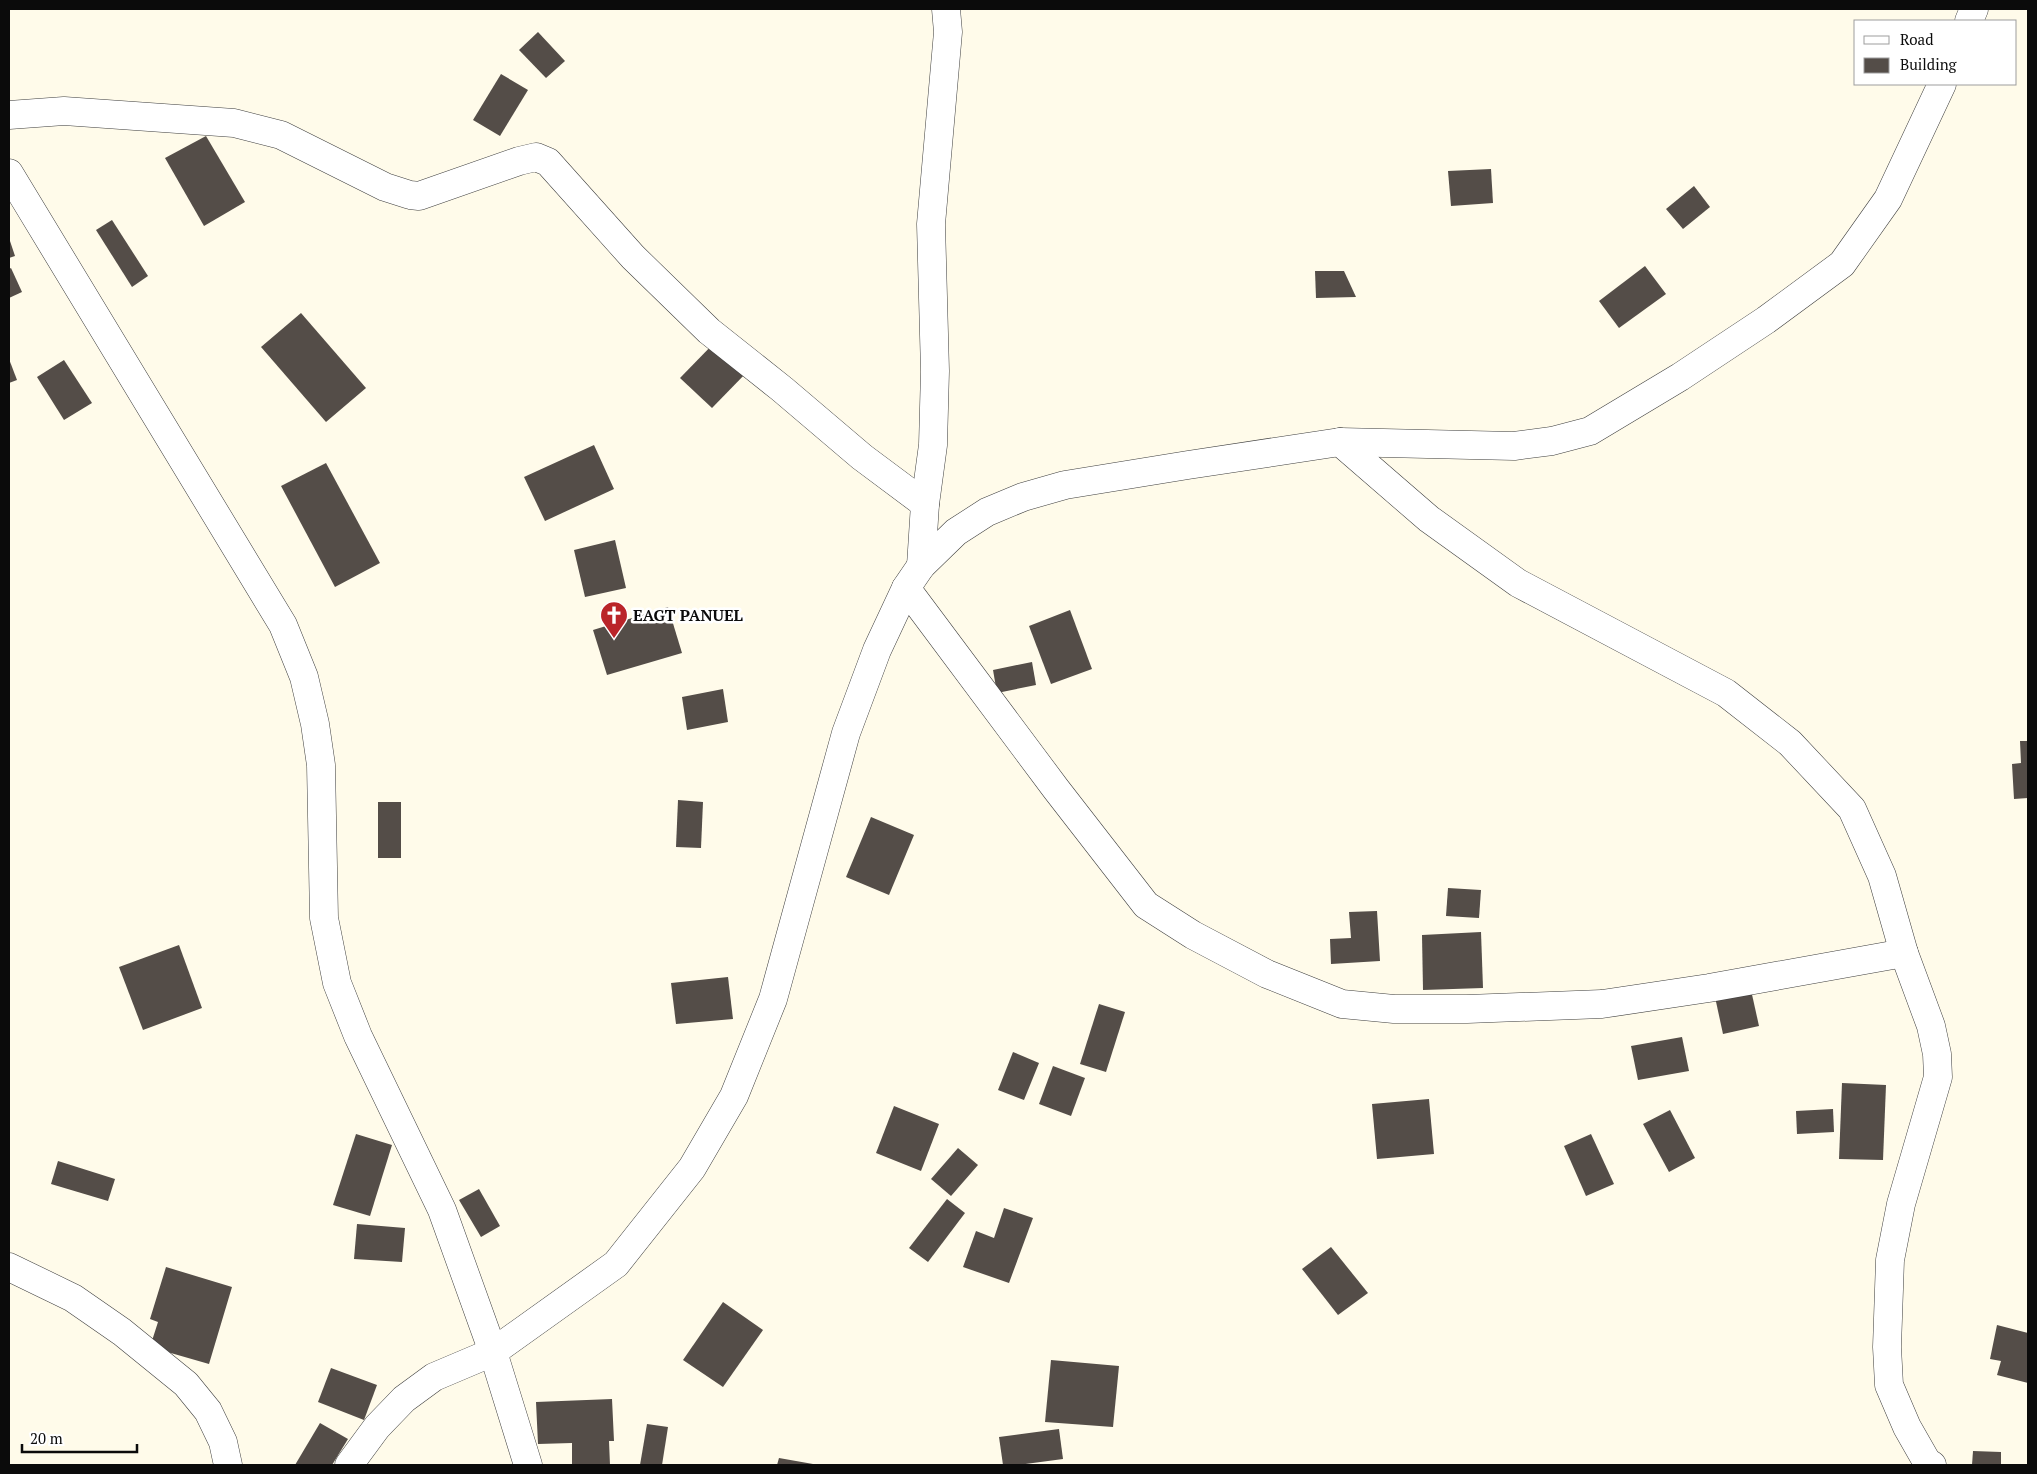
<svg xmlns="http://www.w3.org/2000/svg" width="2037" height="1474" viewBox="0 0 2037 1474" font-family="'PT Serif',serif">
<rect width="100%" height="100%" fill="#fffbea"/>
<!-- building -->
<g fill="#544d48">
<polygon points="538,32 565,61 546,78 519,50"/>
<polygon points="501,74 528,90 500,136 473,120"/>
<polygon points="206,136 245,202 204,226 165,158"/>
<polygon points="1491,169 1493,203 1451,206 1448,171"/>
<polygon points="1694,186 1710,207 1683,229 1666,209"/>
<polygon points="112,220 148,276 132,287 96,230"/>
<polygon points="9,238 15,256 9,258"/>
<polygon points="1645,266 1666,294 1619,328 1599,301"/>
<polygon points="11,268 22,292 9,298 9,269"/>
<polygon points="1315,271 1344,271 1356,297 1316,298"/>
<polygon points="301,313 366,388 326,422 261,347"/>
<polygon points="717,340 749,370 712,408 680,378"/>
<polygon points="9,359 17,380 9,383"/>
<polygon points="64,360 92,403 64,420 37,377"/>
<polygon points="594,445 614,489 545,521 524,477"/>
<polygon points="326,463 380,563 335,587 281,486"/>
<polygon points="615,540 626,588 585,597 574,550"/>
<polygon points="668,607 682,653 607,675 593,630"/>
<polygon points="1070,610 1092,669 1051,684 1029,626"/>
<polygon points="1032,662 1036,685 997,693 993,670"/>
<polygon points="723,689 728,722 687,730 682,697"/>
<polygon points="2020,741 2028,741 2028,798 2014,799 2012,764 2021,763"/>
<polygon points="678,800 703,802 701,848 676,847"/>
<rect x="378" y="802" width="23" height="56"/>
<polygon points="871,817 914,835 889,895 846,877"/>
<polygon points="1448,888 1481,890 1479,918 1446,916"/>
<polygon points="1377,911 1380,961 1331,964 1330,939 1351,938 1349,912"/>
<polygon points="1481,932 1483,988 1423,990 1422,935"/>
<polygon points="179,945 202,1008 143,1030 119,967"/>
<polygon points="728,977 733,1019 676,1024 671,983"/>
<polygon points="1751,990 1759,1026 1723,1034 1715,997"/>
<polygon points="1099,1004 1125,1012 1106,1072 1080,1064"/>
<polygon points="1682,1037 1689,1071 1638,1080 1631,1046"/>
<polygon points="1013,1052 1039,1063 1024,1100 998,1090"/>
<polygon points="1053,1066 1085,1078 1071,1116 1039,1104"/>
<polygon points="1842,1083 1886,1085 1883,1160 1839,1159"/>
<polygon points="1429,1099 1434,1154 1377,1159 1372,1104"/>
<polygon points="894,1106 939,1124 921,1171 876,1153"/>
<polygon points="1833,1109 1834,1132 1797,1134 1796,1111"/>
<polygon points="1670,1110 1695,1158 1669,1172 1643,1124"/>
<polygon points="356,1134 392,1145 370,1216 333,1205"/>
<polygon points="1591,1134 1614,1184 1586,1196 1564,1146"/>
<polygon points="958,1148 978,1165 951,1196 931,1179"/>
<polygon points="58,1161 115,1179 108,1201 51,1184"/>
<polygon points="479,1189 500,1226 481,1237 459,1200"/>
<polygon points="947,1199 965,1213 928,1262 909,1248"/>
<polygon points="1004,1208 1033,1218 1009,1283 963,1267 976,1231 994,1238"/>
<polygon points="357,1224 405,1228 402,1262 354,1259"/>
<polygon points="1331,1247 1368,1293 1338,1315 1302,1269"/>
<polygon points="166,1267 232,1287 209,1364 150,1347 158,1322 150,1319"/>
<polygon points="723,1302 763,1330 723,1387 683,1360"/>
<polygon points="1997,1325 2028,1333 2028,1383 1997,1375 2001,1361 1990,1359"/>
<polygon points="1051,1360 1119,1366 1113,1427 1045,1422"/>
<polygon points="331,1368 377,1385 364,1420 318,1402"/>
<polygon points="612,1399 614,1441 609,1441 610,1465 572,1465 572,1443 538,1444 536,1402"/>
<polygon points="320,1423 348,1439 332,1465 295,1465"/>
<polygon points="647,1424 668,1427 662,1465 640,1465"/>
<polygon points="1059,1429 1063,1459 1018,1465 1003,1465 999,1437"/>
<polygon points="1973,1451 2001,1452 2001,1465 1972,1465"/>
<polygon points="779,1458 813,1464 813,1465 777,1465"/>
</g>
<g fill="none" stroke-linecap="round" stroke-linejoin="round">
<!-- minor casing -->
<g stroke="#3e3e3e" stroke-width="29">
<g id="minor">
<polyline points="1969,21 1974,9"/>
<polyline points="9,115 64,111 234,123 281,135 385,187 410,195 419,196 519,161 536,157 548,162 633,257 709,331 782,389 862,457 925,504"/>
<polyline points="9,173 283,625 304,677 315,724 321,765 324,918 337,983 358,1036 442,1210 493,1352 528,1465"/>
<polyline points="1340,442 1429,519 1518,583 1726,693 1790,743 1852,809 1882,876 1904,953 1931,1026 1937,1054 1938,1077 1901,1204 1890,1260 1887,1347 1889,1385 1907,1427 1927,1462 1932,1465"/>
<polyline points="921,566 925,504 933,445 935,371 931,224 948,32 946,9"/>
<polyline points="906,588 1056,789 1146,905 1193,935 1267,974 1342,1004 1394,1009 1467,1009 1602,1004 1709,988 1904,953"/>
<polyline points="9,1267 73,1298 122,1332 186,1384 208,1411 223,1442 228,1465"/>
<polyline points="349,1465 377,1427 404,1399 434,1377 493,1352 616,1264 692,1168 734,1096 773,999 846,733 877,650 906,588 921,566 956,532 987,512 1023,497 1065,485 1188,465 1340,442 1514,446 1552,441 1590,431 1680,377 1766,320 1842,264 1888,199 1942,84"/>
</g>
</g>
<!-- minor -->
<use href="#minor" stroke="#fff" stroke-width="28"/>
</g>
<!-- icons -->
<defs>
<g id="church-pin" transform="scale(1.4375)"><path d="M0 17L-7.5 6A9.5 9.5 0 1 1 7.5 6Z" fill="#ba2429" stroke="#fff"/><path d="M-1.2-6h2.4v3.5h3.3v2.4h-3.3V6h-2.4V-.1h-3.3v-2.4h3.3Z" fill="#fff"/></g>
</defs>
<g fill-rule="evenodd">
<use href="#church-pin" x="614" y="615"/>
</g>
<g text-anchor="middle" stroke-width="5" stroke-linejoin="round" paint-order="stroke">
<!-- poi labels -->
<g font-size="16" font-weight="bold" fill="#0b0b0b" stroke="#fff" text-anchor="start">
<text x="633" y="621">EAGT PANUEL</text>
</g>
</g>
<!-- border -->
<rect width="2037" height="1474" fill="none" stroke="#0b0b0b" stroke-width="20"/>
<!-- legend -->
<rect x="1854" y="20" width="162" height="65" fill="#ffffff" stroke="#9d9d9d"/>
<rect x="1864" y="36" width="25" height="8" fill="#ffffff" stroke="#9d9d9d"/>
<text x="1900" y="45" font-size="15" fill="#0b0b0b">Road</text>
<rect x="1864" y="58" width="25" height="15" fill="#544d48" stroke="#9d9d9d"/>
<text x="1900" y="70" font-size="15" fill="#0b0b0b">Building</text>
<!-- scale -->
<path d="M22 1444v8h115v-8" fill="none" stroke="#0b0b0b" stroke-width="2.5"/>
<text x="30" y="1444" font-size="15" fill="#0b0b0b" stroke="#ffffff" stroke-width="4" paint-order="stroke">20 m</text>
</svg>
